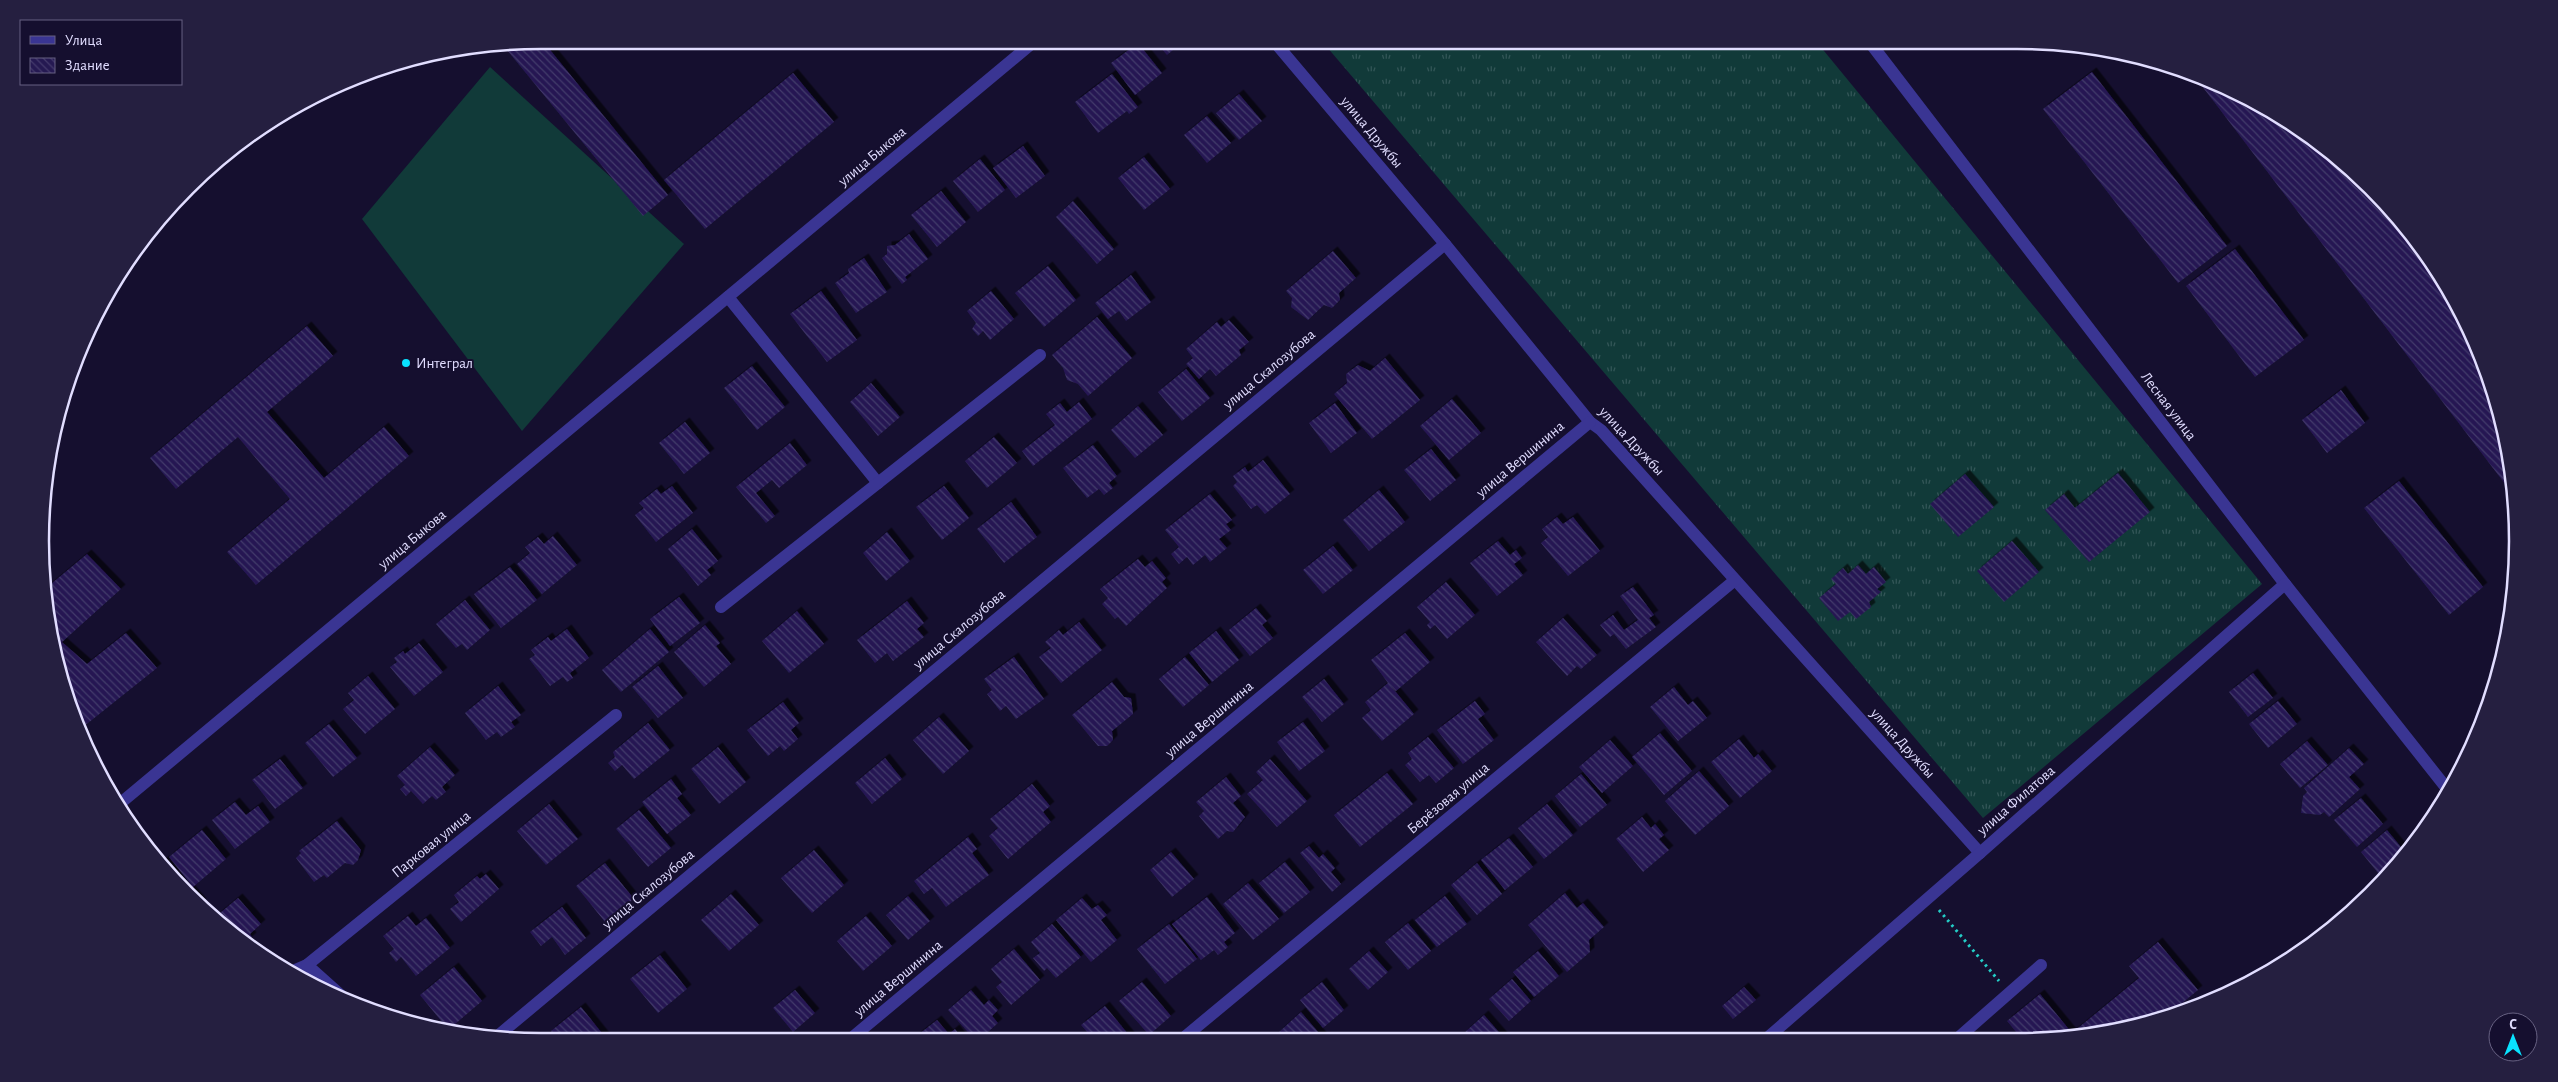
<svg xmlns="http://www.w3.org/2000/svg" width="2558" height="1082" viewBox="0 0 2558 1082" font-family="'Alegreya Sans',sans-serif">
<defs>
<pattern id="grass-tufts" width="24" height="20" patternUnits="userSpaceOnUse" patternTransform="scale(1.25)"><rect width="24" height="20" fill="#113a39"/><path d="M3 7l-1-3M5 7V3M7 7l1-3M15 17l-1-3M17 17v-4M19 17l1-3" fill="none" stroke="#335657"/></pattern>
<pattern id="building-back-hatch" width="6" height="6" patternUnits="userSpaceOnUse" patternTransform="scale(1.25)"><rect width="6" height="6" fill="#251952"/><path d="M-1 5l2 2M0 0l6 6M5-1l2 2" fill="none" stroke="#443a6c"/></pattern>
<filter id="shadow"><feDropShadow dx="4.5" dy="-4.5" stdDeviation="0" flood-color="#0009"/></filter>
</defs>
<rect width="100%" height="100%" fill="#150f2f"/>
<!-- grass -->
<polygon fill="url(#grass-tufts)" points="1321,40 1815,40 2262,584 1983,818"/>
<!-- pitch -->
<polygon fill="#113a39" points="490,67 684,244 522,431 362,219"/>
<!-- building -->
<g fill="url(#building-back-hatch)" filter="url(#shadow)">
<polygon points="542,40 668,195 643,216 502,44"/>
<polygon points="1154,40 1185,40 1167,55"/>
<polygon points="1138,43 1162,73 1135,95 1111,63"/>
<polygon points="2092,72 2227,246 2178,283 2043,109"/>
<polygon points="793,73 834,122 705,229 664,180"/>
<polygon points="2192,73 2267,107 2347,164 2414,236 2466,319 2501,411 2515,497"/>
<polygon points="1112,74 1138,107 1129,114 1127,111 1098,133 1075,102"/>
<polygon points="1239,94 1262,121 1239,140 1216,113"/>
<polygon points="1207,116 1231,143 1207,163 1184,135"/>
<polygon points="1023,146 1045,176 1016,198 993,168"/>
<polygon points="1144,157 1170,189 1144,210 1118,178"/>
<polygon points="980,159 1005,190 978,212 953,181"/>
<polygon points="941,191 966,222 937,247 911,215"/>
<polygon points="1073,201 1114,249 1097,264 1056,217"/>
<polygon points="909,234 928,259 905,277 907,280 902,284 882,258 887,254 887,246 895,245"/>
<polygon points="2235,249 2304,340 2255,377 2186,286"/>
<polygon points="1333,251 1356,278 1339,293 1340,300 1332,308 1324,305 1308,320 1291,307 1292,298 1286,291"/>
<polygon points="864,258 887,292 856,313 835,283 849,273 848,269"/>
<polygon points="1048,266 1076,300 1044,327 1015,293"/>
<polygon points="1131,275 1151,302 1126,321 1119,311 1108,319 1095,303"/>
<polygon points="821,291 857,340 827,362 790,314"/>
<polygon points="991,291 1014,319 990,340 983,331 978,336 972,329 976,323 967,311"/>
<polygon points="1097,317 1132,358 1088,396 1078,384 1067,380 1063,368 1052,355"/>
<polygon points="1229,320 1249,342 1239,350 1241,355 1216,376 1210,369 1199,379 1186,364 1193,358 1186,349 1217,322 1221,327"/>
<polygon points="307,326 333,356 267,412 324,478 384,427 409,456 256,585 227,552 290,499 238,437 176,489 150,458"/>
<polygon points="1385,358 1420,400 1372,439 1334,394 1347,383 1346,374 1358,365 1370,371"/>
<polygon points="752,366 785,407 757,430 724,388"/>
<polygon points="1186,369 1210,398 1182,421 1158,392"/>
<polygon points="871,383 900,417 878,436 850,402"/>
<polygon points="2341,390 2365,423 2327,453 2302,420"/>
<polygon points="1452,399 1481,433 1449,460 1420,426"/>
<polygon points="1079,402 1092,419 1033,466 1022,451 1055,425 1046,414 1060,403 1067,412"/>
<polygon points="1335,403 1357,433 1331,453 1309,423"/>
<polygon points="1138,406 1163,435 1135,458 1111,430"/>
<polygon points="685,422 710,453 684,474 659,443"/>
<polygon points="994,437 1017,463 987,488 965,461"/>
<polygon points="790,443 807,465 779,488 772,480 756,493 775,516 766,523 736,487"/>
<polygon points="1093,445 1117,476 1109,483 1113,488 1104,495 1099,489 1087,498 1063,468"/>
<polygon points="1431,449 1456,480 1430,501 1404,470"/>
<polygon points="1263,460 1290,494 1265,514 1257,505 1251,509 1233,486 1237,482 1233,476 1245,467 1248,472"/>
<polygon points="2118,473 2150,512 2089,562 2045,510 2064,494 2075,508"/>
<polygon points="1965,474 1994,507 1958,537 1930,504"/>
<polygon points="2399,481 2483,587 2449,615 2364,508"/>
<polygon points="672,486 693,513 656,542 635,515 644,508 639,503 657,489 661,494"/>
<polygon points="944,486 969,518 942,540 916,507"/>
<polygon points="1379,490 1405,522 1369,551 1343,520"/>
<polygon points="1210,494 1232,520 1226,524 1231,530 1219,539 1227,548 1210,562 1205,555 1193,565 1187,557 1179,564 1171,554 1179,547 1165,530"/>
<polygon points="1011,502 1037,537 1004,563 977,529"/>
<polygon points="1557,517 1563,524 1573,517 1600,551 1568,576 1541,543 1548,537 1542,529"/>
<polygon points="692,529 718,561 707,570 711,575 698,586 668,549"/>
<polygon points="887,532 910,561 886,581 863,553"/>
<polygon points="553,536 577,565 542,594 517,564 530,553 525,547 538,537 544,544"/>
<polygon points="1498,541 1510,555 1516,550 1522,558 1514,564 1523,575 1497,596 1470,563"/>
<polygon points="2012,541 2039,572 2004,602 1977,571"/>
<polygon points="1333,546 1353,570 1323,594 1303,570"/>
<polygon points="87,554 121,589 62,642 87,664 126,633 157,668 78,731 65,690 68,688 63,682 50,639 45,589"/>
<polygon points="1138,559 1145,567 1152,561 1166,578 1162,582 1167,588 1126,626 1118,617 1115,619 1102,604 1108,598 1100,589"/>
<polygon points="1858,565 1866,574 1874,567 1886,582 1877,589 1881,592 1869,602 1871,607 1856,619 1850,612 1838,621 1819,598 1836,584 1831,579 1843,568 1848,574"/>
<polygon points="510,567 537,600 501,628 474,594"/>
<polygon points="1446,582 1475,615 1447,639 1435,625 1430,629 1427,625 1430,622 1417,607"/>
<polygon points="1633,587 1654,615 1649,618 1656,627 1626,649 1614,634 1610,637 1600,625 1613,615 1624,630 1638,620 1620,596"/>
<polygon points="679,597 700,623 670,646 650,619"/>
<polygon points="465,600 490,630 467,650 462,644 456,648 436,624"/>
<polygon points="907,601 924,623 917,629 924,637 893,661 887,653 875,663 857,640"/>
<polygon points="1256,608 1267,621 1262,625 1273,638 1250,656 1229,630"/>
<polygon points="797,611 824,644 789,673 762,641"/>
<polygon points="1563,618 1597,655 1581,669 1577,666 1567,676 1536,642"/>
<polygon points="1079,622 1102,650 1061,683 1039,657 1051,648 1045,642 1059,630 1063,635"/>
<polygon points="705,625 720,643 716,646 731,664 704,687 674,652"/>
<polygon points="567,629 589,658 570,673 573,678 567,682 563,677 550,686 529,659 535,655 531,650 548,637 551,641"/>
<polygon points="650,629 669,652 621,692 602,670"/>
<polygon points="1216,631 1239,660 1212,682 1189,653"/>
<polygon points="1405,633 1430,662 1396,691 1390,685 1414,714 1382,741 1362,718 1371,710 1365,702 1388,683 1371,660"/>
<polygon points="419,643 443,672 414,696 390,667 397,662 394,658 403,651 405,654"/>
<polygon points="1014,657 1044,699 1016,719 1006,706 1000,711 987,694 992,690 984,679"/>
<polygon points="1185,657 1209,685 1183,707 1159,679"/>
<polygon points="658,666 683,698 658,718 632,687"/>
<polygon points="2253,673 2273,698 2248,717 2229,692"/>
<polygon points="368,676 395,709 365,734 343,709 354,700 348,693"/>
<polygon points="1324,679 1344,704 1322,722 1302,697"/>
<polygon points="1112,682 1124,697 1131,698 1133,714 1112,731 1113,740 1107,746 1098,746 1072,715"/>
<polygon points="498,686 521,715 511,722 515,727 501,737 497,732 486,740 465,713"/>
<polygon points="1674,687 1688,705 1693,701 1707,718 1678,741 1650,707"/>
<polygon points="1475,701 1485,714 1478,719 1494,740 1463,764 1437,730"/>
<polygon points="2278,701 2297,724 2268,748 2249,724"/>
<polygon points="783,702 799,723 791,730 798,739 784,751 780,746 768,756 747,730"/>
<polygon points="939,717 969,751 943,774 913,740"/>
<polygon points="1303,722 1325,751 1299,771 1277,742"/>
<polygon points="648,723 670,750 634,779 622,765 615,771 608,763 615,757 613,752"/>
<polygon points="329,724 357,758 333,777 305,743"/>
<polygon points="1660,733 1692,771 1664,795 1632,757"/>
<polygon points="1428,737 1454,768 1436,783 1429,775 1420,782 1405,765 1412,759 1408,753"/>
<polygon points="1739,739 1754,758 1758,754 1772,771 1740,798 1711,762"/>
<polygon points="1610,740 1633,766 1602,793 1579,767"/>
<polygon points="2307,741 2328,765 2300,788 2280,764"/>
<polygon points="430,747 455,775 442,787 446,792 436,800 432,796 423,804 411,791 406,796 400,789 405,785 397,776"/>
<polygon points="718,747 746,782 719,804 691,769"/>
<polygon points="2349,748 2364,764 2349,777 2360,789 2329,817 2324,812 2320,815 2301,813 2303,796 2307,792 2304,788"/>
<polygon points="885,758 902,779 872,804 855,783"/>
<polygon points="280,759 303,788 275,809 252,780"/>
<polygon points="1270,759 1307,801 1277,827 1247,794 1263,780 1256,772"/>
<polygon points="1699,771 1729,806 1695,835 1665,801"/>
<polygon points="1387,773 1413,804 1360,847 1334,815"/>
<polygon points="1581,774 1607,805 1580,827 1555,796"/>
<polygon points="1226,777 1241,796 1233,803 1245,817 1233,832 1227,831 1218,839 1199,816 1204,811 1196,802"/>
<polygon points="671,779 682,794 677,798 691,815 667,834 642,802"/>
<polygon points="1032,784 1050,806 1043,812 1051,822 1008,859 989,836 998,828 990,819"/>
<polygon points="2361,798 2383,824 2357,847 2334,820"/>
<polygon points="235,802 246,815 258,806 270,822 235,849 212,820"/>
<polygon points="549,804 578,839 546,865 517,831"/>
<polygon points="1547,804 1573,835 1544,859 1518,828"/>
<polygon points="639,810 671,848 648,867 616,829"/>
<polygon points="1642,817 1651,828 1655,824 1664,835 1659,839 1669,850 1643,872 1616,839"/>
<polygon points="337,821 361,850 358,860 353,865 345,863 327,878 324,875 314,882 296,858 301,853 299,851"/>
<polygon points="202,830 226,859 193,887 169,857"/>
<polygon points="2387,830 2405,852 2382,878 2361,852"/>
<polygon points="968,837 977,849 972,853 989,875 946,907 932,888 924,894 914,881"/>
<polygon points="1509,838 1533,867 1505,890 1481,860"/>
<polygon points="1309,846 1319,858 1323,854 1335,868 1331,872 1341,884 1332,892 1300,853"/>
<polygon points="814,850 844,885 812,913 781,878"/>
<polygon points="1171,852 1194,879 1172,897 1150,870"/>
<polygon points="165,860 202,903 200,904 165,872 159,865"/>
<polygon points="1285,862 1310,892 1284,913 1259,883"/>
<polygon points="605,863 634,899 605,922 576,886"/>
<polygon points="1477,863 1502,894 1477,915 1451,885"/>
<polygon points="486,874 499,889 461,922 450,909 459,902 454,895 477,876 480,879"/>
<polygon points="1248,883 1279,919 1253,940 1223,904"/>
<polygon points="1565,893 1577,908 1583,903 1604,927 1589,940 1590,952 1567,972 1528,925"/>
<polygon points="731,894 759,925 729,951 701,920"/>
<polygon points="908,896 930,921 908,940 886,915"/>
<polygon points="1445,896 1467,924 1437,947 1415,920"/>
<polygon points="1207,897 1235,933 1224,942 1228,947 1218,955 1214,950 1201,960 1172,924"/>
<polygon points="238,898 261,924 250,934 252,937 244,944 214,918"/>
<polygon points="1082,898 1092,909 1098,905 1107,915 1101,920 1117,940 1091,962 1056,920"/>
<polygon points="562,907 586,938 565,955 552,937 541,946 530,932"/>
<polygon points="408,916 416,926 426,918 450,948 416,976 401,957 396,962 389,953 394,949 383,936"/>
<polygon points="866,916 892,946 863,971 837,941"/>
<polygon points="1408,923 1431,951 1408,970 1385,942"/>
<polygon points="1052,924 1081,957 1056,978 1047,968 1044,971 1033,958 1040,953 1031,942"/>
<polygon points="1169,924 1197,959 1165,984 1137,949"/>
<polygon points="2158,942 2198,990 2169,1014 2083,1038 2021,1038 2007,1021 2040,994 2072,1033 2139,978 2129,966"/>
<polygon points="1014,949 1040,980 1011,1005 996,987 1002,982 991,969"/>
<polygon points="1369,951 1388,972 1368,990 1349,969"/>
<polygon points="1538,951 1559,976 1534,997 1513,972"/>
<polygon points="660,955 687,989 658,1013 630,979"/>
<polygon points="454,967 482,1001 454,1025 442,1022 420,995"/>
<polygon points="1512,979 1531,1001 1509,1021 1489,999"/>
<polygon points="1142,982 1171,1016 1149,1035 1119,1001"/>
<polygon points="1322,982 1344,1010 1323,1028 1300,1000"/>
<polygon points="1744,987 1756,1000 1733,1019 1722,1006"/>
<polygon points="795,990 815,1013 793,1032 773,1008"/>
<polygon points="971,990 984,1005 989,1000 998,1010 992,1016 998,1023 978,1041 976,1041 948,1010"/>
<polygon points="1105,1006 1133,1040 1094,1040 1081,1025"/>
<polygon points="581,1007 605,1037 599,1042 560,1042 551,1031"/>
<polygon points="1301,1012 1325,1040 1284,1040 1278,1033"/>
<polygon points="1484,1015 1505,1039 1469,1039 1464,1033"/>
<polygon points="937,1020 949,1034 955,1029 961,1037 956,1041 917,1041 914,1038"/>
</g>
<g fill="none" stroke-linecap="round" stroke-linejoin="round">
<!-- path -->
<polyline stroke="#23cdc6" stroke-width="3" stroke-dasharray="2.5 4" stroke-linecap="butt" points="1939,910 1999,981"/>
<!-- minor -->
<g stroke="#3a3593" stroke-width="12">
<polyline points="1273,40 1445,244 1590,422 1601,430 1980,853"/>
<polyline points="1868,40 2285,584 2448,790"/>
<polyline points="728,297 878,483"/>
<polyline points="721,607 1040,355"/>
<polyline points="117,806 1036,40"/>
<polyline points="288,973 307,965"/>
<polyline points="345,999 307,965 616,715"/>
<polyline points="1958,1038 2041,965"/>
<polyline points="494,1039 1445,244"/>
<polyline points="1766,1039 1980,853 2285,584"/>
<polyline points="1181,1040 1735,580"/>
<polyline points="848,1041 1590,422"/>
</g>
</g>
<!-- markers -->
<circle fill="#09e2ff" stroke="#150f2f" stroke-width="2" cx="406" cy="363" r="5"/>
<g text-anchor="middle" stroke-width="4" stroke-linejoin="round" paint-order="stroke">
<!-- street labels -->
<g font-size="15" fill="#e1ddff" stroke="#150f2f">
<text transform="translate(1372 132) rotate(50)" y="5">улица Дружбы</text>
<text transform="translate(872 156) rotate(-40)" y="5">улица Быкова</text>
<text transform="translate(1269 369) rotate(-40)" y="5">улица Скалозубова</text>
<text transform="translate(2169 406) rotate(53)" y="5">Лесная улица</text>
<text transform="translate(1632 441) rotate(47)" y="5">улица Дружбы</text>
<text transform="translate(1520 459) rotate(-40)" y="5">улица Вершинина</text>
<text transform="translate(412 539) rotate(-40)" y="5">улица Быкова</text>
<text transform="translate(959 629) rotate(-40)" y="5">улица Скалозубова</text>
<text transform="translate(1209 719) rotate(-40)" y="5">улица Вершинина</text>
<text transform="translate(1903 743) rotate(48)" y="5">улица Дружбы</text>
<text transform="translate(1448 798) rotate(-40)" y="5">Берёзовая улица</text>
<text transform="translate(2016 800) rotate(-41)" y="5">улица Филатова</text>
<text transform="translate(431 844) rotate(-39)" y="5">Парковая улица</text>
<text transform="translate(648 889) rotate(-40)" y="5">улица Скалозубова</text>
<text transform="translate(898 978) rotate(-40)" y="5">улица Вершинина</text>
</g>
<!-- poi labels -->
<g font-size="15" fill="#e1ddff" stroke="#150f2f" text-anchor="start">
<text x="416" y="368">Интеграл</text>
</g>
</g>
<!-- crop -->
<path d="M0 0H2558V1082H0ZM541 49H2017A492 492 0 0 1 2509 541V541A492 492 0 0 1 2017 1033H541A492 492 0 0 1 49 541V541A492 492 0 0 1 541 49Z" fill="#251f40" fill-rule="evenodd"/>
<path fill="none" stroke="#e1ddff" stroke-width="2.5" d="M541 49H2017A492 492 0 0 1 2509 541V541A492 492 0 0 1 2017 1033H541A492 492 0 0 1 49 541V541A492 492 0 0 1 541 49Z"/>
<!-- legend -->
<rect x="20" y="20" width="162" height="65" fill="#150f2f" stroke="#676182"/>
<rect x="30" y="36" width="25" height="8" fill="#3a3593" stroke="#676182"/>
<text x="65" y="45" font-size="15" fill="#e1ddff">Улица</text>
<rect x="30" y="58" width="25" height="15" fill="url(#building-back-hatch)" stroke="#676182"/>
<text x="65" y="70" font-size="15" fill="#e1ddff">Здание</text>
<!-- north arrow -->
<g transform="translate(2513 1037)"><circle r="24" fill="#150f2f" stroke="#676182"/>
<path d="M0-4L9 19L0 12L-9 19Z" fill="#09e2ff"/>
<text y="-8" font-size="14" font-weight="bold" text-anchor="middle" fill="#e1ddff">С</text>
</g>
</svg>
